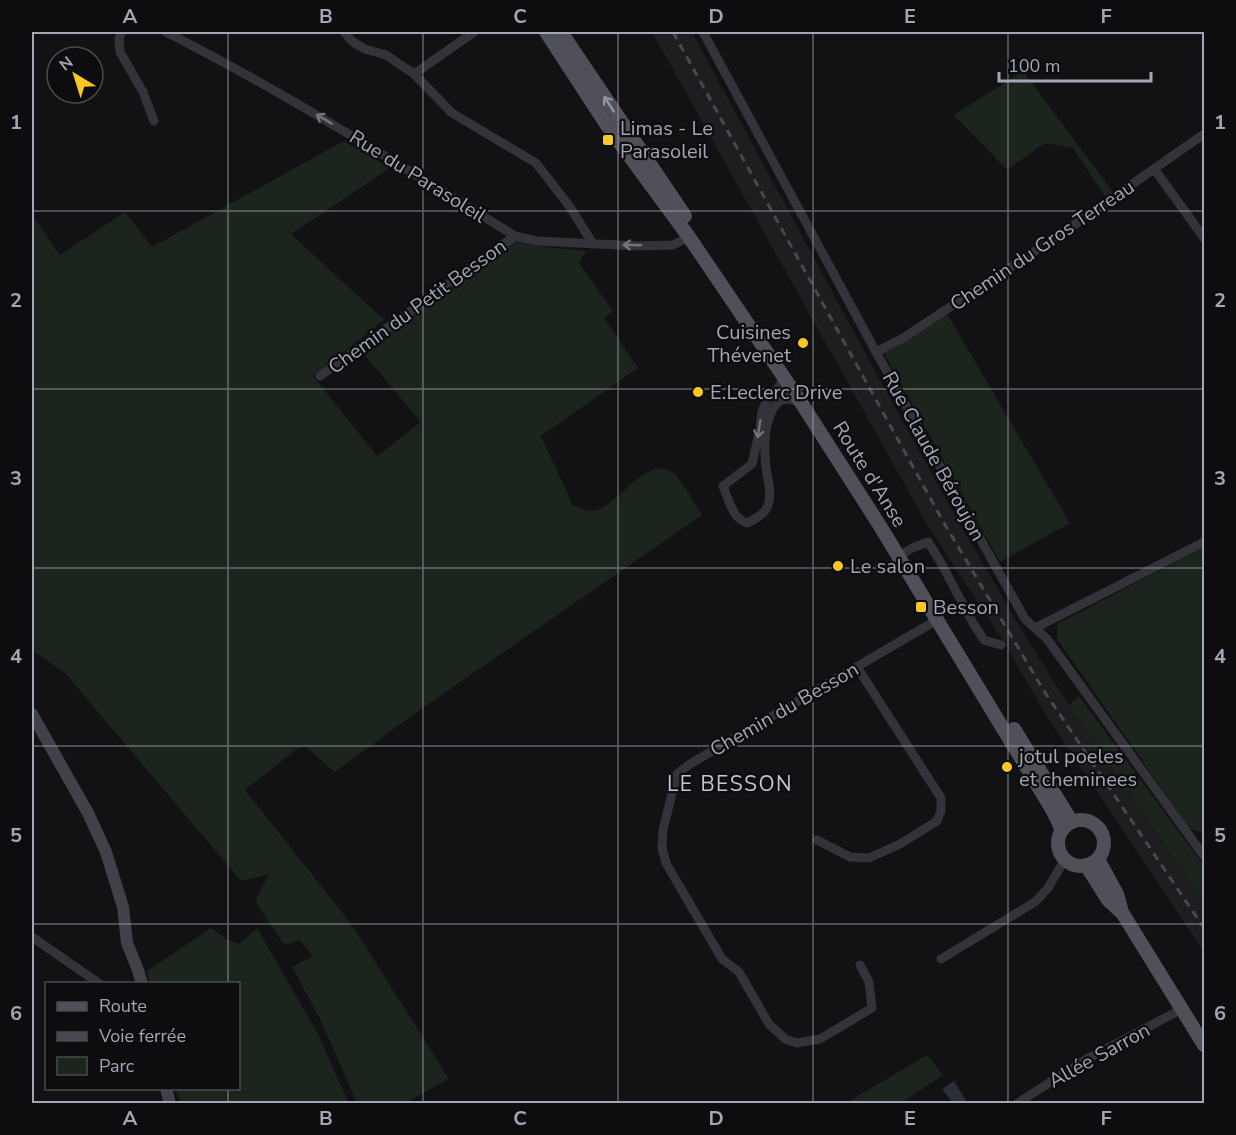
<svg xmlns="http://www.w3.org/2000/svg" width="1236" height="1135" viewBox="0 0 1236 1135" font-family="'Nunito Sans',sans-serif">
<rect width="100%" height="100%" fill="#121214"/>
<!-- built -->
<polygon fill="#1e1e21" points="652,32 692,32 869,360 957,519 1027,639 1069,705 1204,902 1204,952 1045,714 1002,639 929,528"/>
<!-- green -->
<g fill="#1c241e">
<polygon points="1023,71 1113,192 1105,197 1073,148 1045,143 1007,170 954,115"/>
<path d="M344 141 390 168 291 234 384 320 313 376 377 456 421 422 362 352 511 241 546 247 586 251 579 263 613 311 604 318 638 368 541 436 573 506C579 508 586 511 591 511 617 511 645 452 673 473 682 480 695 504 702 515L414 714 335 772 305 746 297 749 245 790 352 925 449 1079 405 1103H357L319 1017 292 967 313 956 299 940 284 945 255 901 269 874 241 881 66 674 32 650V214L54 247 60 255 125 212 152 247Z"/>
<polygon points="947,314 1070,523 1000,562 884,353"/>
<polygon points="1203,548 1204,550 1204,833 1190,829 1057,639 1057,624"/>
<polygon points="1079,696 1204,866 1204,902 1069,705"/>
<polygon points="211,928 227,940 240,944 257,928 318,1034 349,1103 180,1103 176,1089 238,1088 238,984 150,983 147,971"/>
<polygon points="927,1055 943,1075 904,1101 905,1103 846,1103"/>
</g>
<!-- water -->
<polygon fill="#282f38" points="954,1081 966,1100 961,1103 953,1103 942,1089"/>
<g fill="none" stroke-linecap="round" stroke-linejoin="round">
<!-- street -->
<g stroke="#333339" stroke-width="9">
<polyline points="121,32 119,39 120,52 143,92 154,121"/>
<path d="M166 32C286 93 400 165 515 236L537 241 639 246 673 245 689 237"/>
<polyline points="344,32 353,42 365,49 386,55 414,74 452,113 536,163 570,207 593,244"/>
<polyline points="703,32 876,352 1025,619 1047,639 1204,856"/>
<polyline points="414,74 474,32"/>
<polyline points="1155,170 1204,238"/>
<polyline points="876,352 903,338 1058,236 1204,134"/>
<polyline points="320,376 515,236"/>
<path d="M784 378 779 387 768 398 762 411 760 429 752 464 723 486C729 500 732 518 747 523 754 520 766 513 768 505 772 494 768 480 766 468 764 449 763 426 773 409 780 396 790 398 801 403"/>
<polyline points="904,553 912,548 928,542 940,561 973,623 984,640 1001,645"/>
<polyline points="1035,628 1204,542"/>
<polyline points="817,840 850,857 869,858 900,844 937,821 941,811 941,798 857,667"/>
<polyline points="32,937 100,984"/>
<polyline points="941,959 1035,902 1048,888 1065,859"/>
<polyline points="860,965 869,982 872,1008 820,1039 797,1043 785,1039 769,1024 739,972 722,959 666,863 662,848 663,830 677,774 690,764 937,620"/>
<polyline points="1016,1104 1085,1060 1182,1009"/>
</g>
<!-- secondary -->
<g stroke="#414249" stroke-width="12">
<polyline points="32,714 88,813 106,852 123,907 127,943 138,970 142,984"/>
<polyline points="166,1088 170,1104"/>
</g>
<!-- primary -->
<g stroke="#4f5058" stroke-width="14">
<polyline points="546,32 606,124 689,237 802,404 880,526 1053,811 1062,830"/>
<polyline points="561,32 685,216"/>
<polyline points="1014,729 1072,822"/>
<circle cx="1081" cy="843" r="23"/>
<polyline points="1098,859 1117,894 1122,912"/>
<polyline points="1086,865 1108,900 1123,914 1204,1045"/>
</g>
<!-- rail -->
<polyline stroke="#484950" stroke-width="3" stroke-dasharray="8 6" stroke-linecap="butt" points="673,32 944,523 1044,691 1204,928"/>
</g>
<!-- one-way arrows -->
<defs><path id="oneway-shaft" d="M-6 0H5M1.5-3L5.5 0L1.5 3" fill="none" stroke-width="1.6" stroke-linecap="round" stroke-linejoin="round" transform="scale(1.5)"/></defs>
<use stroke="#9296a2" href="#oneway-shaft" transform="translate(609 104) rotate(-123)"/>
<g stroke="#71737d">
<use href="#oneway-shaft" transform="translate(324 119) rotate(-149)"/>
<use href="#oneway-shaft" transform="translate(632 245) rotate(-178)"/>
<use href="#oneway-shaft" transform="translate(759 429) rotate(99)"/>
</g>
<!-- grid -->
<path fill="none" stroke="#a3a7b5" stroke-width="1.5" stroke-opacity="0.55" d="M228 32V984M423 32V1104M618 32V1104M813 32V1104M1008 32V1104M32 211H1204M32 389H1204M32 568H1204M32 746H1204M32 924H1204M228 1088V1104"/>
<!-- markers -->
<g fill="#fbc823" stroke="#0d0d0f" stroke-width="2">
<rect x="602" y="134" width="12" height="12" rx="3"/>
<circle cx="803" cy="343" r="6"/>
<circle cx="698" cy="392" r="6"/>
<circle cx="838" cy="566" r="6"/>
<rect x="915" y="601" width="12" height="12" rx="3"/>
<circle cx="1007" cy="767" r="6"/>
</g>
<g text-anchor="middle" stroke-width="4.5" stroke-linejoin="round" paint-order="stroke">
<!-- poi labels -->
<g font-size="20" fill="#a3a7b5" stroke="#0d0d0f" text-anchor="start">
<text x="620" y="135">Limas - Le<tspan x="620" dy="23">Parasoleil</tspan></text>
<text x="791" y="339" text-anchor="end">Cuisines<tspan x="791" dy="23">Thévenet</tspan></text>
<text x="710" y="399">E.Leclerc Drive</text>
<text x="850" y="573">Le salon</text>
<text x="933" y="614">Besson</text>
<text x="1019" y="763">jotul poeles<tspan x="1019" dy="23">et cheminees</tspan></text>
</g>
<!-- street labels -->
<g font-size="20" fill="#a3a7b5" stroke="#0d0d0f">
<text transform="translate(418 176) rotate(32)" y="7">Rue du Parasoleil</text>
<text transform="translate(1042 245) rotate(-34)" y="7">Chemin du Gros Terreau</text>
<text transform="translate(417 306) rotate(-36)" y="7">Chemin du Petit Besson</text>
<text transform="translate(934 456) rotate(61)" y="7">Rue Claude Béroujon</text>
<text transform="translate(870 474) rotate(58)" y="7">Route d'Anse</text>
<text transform="translate(784 709) rotate(-30)" y="7">Chemin du Besson</text>
<text transform="translate(1099 1055) rotate(-29)" y="7">Allée Sarron</text>
</g>
<!-- neighbourhood labels -->
<g font-size="21" letter-spacing="1.5" fill="#c4c6d1" stroke="#0d0d0f">
<text x="730" y="791">LE BESSON</text>
</g>
</g>
<!-- border -->
<rect width="1236" height="1135" fill="none" stroke="#0d0d0f" stroke-width="66"/>
<!-- legend -->
<rect x="45" y="982" width="195" height="108" fill="#0d0d0f" stroke="#494b51" stroke-width="1.5"/>
<rect x="57" y="1002" width="30" height="9" fill="#4f5058" stroke="#494b51" stroke-width="1.5"/>
<text x="99" y="1012" font-size="18" fill="#a3a7b5">Route</text>
<rect x="57" y="1032" width="30" height="9" fill="#484950" stroke="#494b51" stroke-width="1.5"/>
<text x="99" y="1042" font-size="18" fill="#a3a7b5">Voie ferrée</text>
<rect x="57" y="1057" width="30" height="18" fill="#1c241e" stroke="#494b51" stroke-width="1.5"/>
<text x="99" y="1072" font-size="18" fill="#a3a7b5">Parc</text>
<!-- north arrow -->
<g transform="translate(75 75) rotate(322)"><circle r="28" fill="#0d0d0f" stroke="#494b51" stroke-width="1.5"/>
<path d="M0-4.5L10 22L0 15L-10 22Z" fill="#fbc823"/>
<text y="-9" font-size="16" font-weight="bold" text-anchor="middle" fill="#a3a7b5">N</text>
</g>
<!-- scale -->
<path d="M999 72v9h152v-9" fill="none" stroke="#a3a7b5" stroke-width="3"/>
<text x="1008" y="72" font-size="18" fill="#a3a7b5" stroke="#0d0d0f" stroke-width="4.5" paint-order="stroke">100 m</text>
<rect x="33" y="33" width="1170" height="1069" fill="none" stroke="#a3a7b5" stroke-width="2"/>
<g font-size="20" text-anchor="middle" font-weight="bold" fill="#a3a7b5">
<text x="130" y="23">A</text>
<text x="326" y="23">B</text>
<text x="520" y="23">C</text>
<text x="716" y="23">D</text>
<text x="910" y="23">E</text>
<text x="1106" y="23">F</text>
<text x="16" y="129">1</text>
<text x="1220" y="129">1</text>
<text x="16" y="307">2</text>
<text x="1220" y="307">2</text>
<text x="16" y="485">3</text>
<text x="1220" y="485">3</text>
<text x="16" y="663">4</text>
<text x="1220" y="663">4</text>
<text x="16" y="842">5</text>
<text x="1220" y="842">5</text>
<text x="16" y="1020">6</text>
<text x="1220" y="1020">6</text>
<text x="130" y="1125">A</text>
<text x="326" y="1125">B</text>
<text x="520" y="1125">C</text>
<text x="716" y="1125">D</text>
<text x="910" y="1125">E</text>
<text x="1106" y="1125">F</text>
</g>
</svg>
